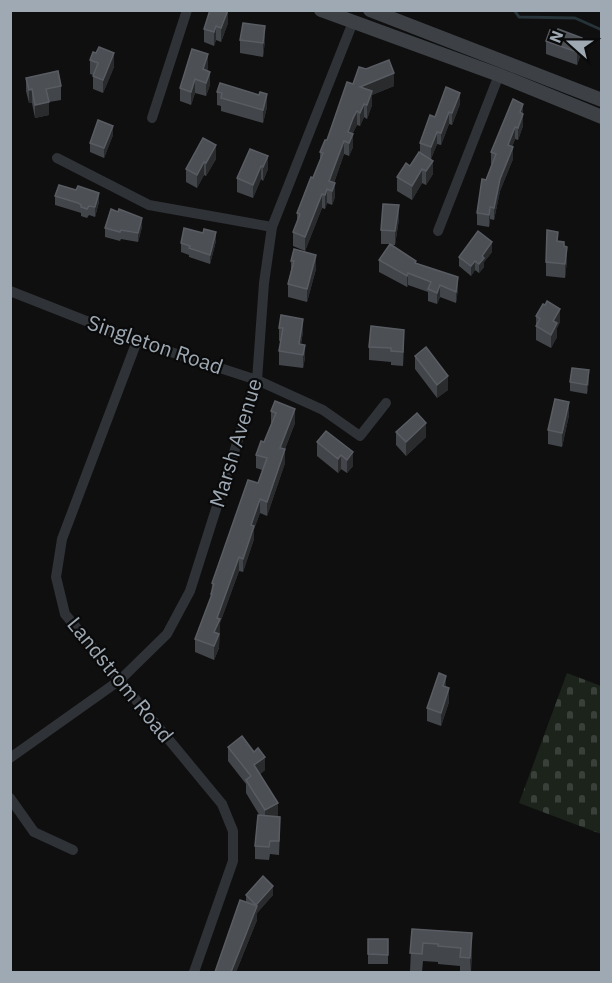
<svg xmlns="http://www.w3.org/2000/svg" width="612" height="983" viewBox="0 0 612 983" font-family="'IBM Plex Sans',sans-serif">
<defs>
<pattern id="cemetery-stones" width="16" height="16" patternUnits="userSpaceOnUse" patternTransform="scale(1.5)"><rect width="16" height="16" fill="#1b231b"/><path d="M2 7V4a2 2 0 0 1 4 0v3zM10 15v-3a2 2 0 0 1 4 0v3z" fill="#39403a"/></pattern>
</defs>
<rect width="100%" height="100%" fill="#0f0f10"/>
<!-- cemetery -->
<polygon fill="url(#cemetery-stones)" points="567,673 601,686 601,834 519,803"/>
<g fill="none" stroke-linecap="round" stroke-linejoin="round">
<!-- stream -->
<polyline stroke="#263338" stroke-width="3" points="514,10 519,17 575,18 602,30"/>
<!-- street -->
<g stroke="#2f3236" stroke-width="10">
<polyline points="152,118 187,10"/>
<polyline points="57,158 149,205 272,227"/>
<polyline points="438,231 499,75"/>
<polyline points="10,291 137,341 257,380 323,410 360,436 386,403"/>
<polyline points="137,341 62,539 56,577 65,614 222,804 233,831 233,861 194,972"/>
<polyline points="10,758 120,680 167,634 190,591 257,380 264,283 272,227 353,22"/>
<polyline points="10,798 34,832 73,850"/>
</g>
<!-- secondary -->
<g stroke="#3d4146" stroke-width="14">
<polyline points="321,10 499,75 602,117"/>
<polyline points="370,10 602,100"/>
</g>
</g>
<!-- wall -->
<g fill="#424549">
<polygon points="228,23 221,42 216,40 214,46 204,42 204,29"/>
<polygon points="240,40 265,40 263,57 240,53"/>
<polygon points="546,41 582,51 577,65 546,54"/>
<polygon points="90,60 114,67 103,93 93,89 93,75 90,74"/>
<polygon points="208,68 207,71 210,85 206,96 195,93 191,105 180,101 180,88"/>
<polygon points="26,78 61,86 61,100 49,102 49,115 35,118 32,103 29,103 26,91"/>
<polygon points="353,84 394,86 372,95 372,105 367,119 364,117 360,126 357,125 352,134 353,147 349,156 344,154 334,183 335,197 332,205 327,203 325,209 322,208 305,251 293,246 293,232 297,221 297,213 320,159 320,152 327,140"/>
<polygon points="217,92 267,107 263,123 221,111 221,106 217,105"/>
<polygon points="460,104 452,125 449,124 441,145 437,144 431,159 428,158 433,174 426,185 422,183 412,200 397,191 397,177 410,166 420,152 420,143 435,117"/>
<polygon points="523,104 523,126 518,140 515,139 512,147 513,159 500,191 494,220 490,219 489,227 477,225 477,213 486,180 492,164 491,164 491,152"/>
<polygon points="113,135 104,158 90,152 90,143"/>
<polygon points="203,138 216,159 206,176 204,175 197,188 186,182 186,169"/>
<polygon points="250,149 268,169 263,181 261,179 253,198 237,192 237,178"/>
<polygon points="55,196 99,202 95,217 89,215 87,218 81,216 81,213 78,212 55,205"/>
<polygon points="399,219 395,245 391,245 416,263 458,289 456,303 440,297 437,304 428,301 428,292 408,285 407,287 379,272 379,260 390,244 381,244 381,230"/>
<polygon points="142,227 138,242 121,239 120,241 105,237 105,228"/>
<polygon points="216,241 210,264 189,257 189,255 181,252 181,243"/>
<polygon points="558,242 564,247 567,260 565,278 546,276 546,262"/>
<polygon points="492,252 484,262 484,267 479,273 475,270 471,276 459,266 459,257"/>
<polygon points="291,261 316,269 307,302 288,297 288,284 291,270"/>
<polygon points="536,316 560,322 557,328 557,337 551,348 536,340"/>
<polygon points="279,328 303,332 301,344 305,358 303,368 279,365 279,351 281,341 279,341"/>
<polygon points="404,344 403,366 391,365 391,362 369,360 369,347"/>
<polygon points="415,356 448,390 437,398 415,369"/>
<polygon points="589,380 587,394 570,391 570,382"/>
<polygon points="271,411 295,423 285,449 285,463 267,516 260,513 254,529 254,539 243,572 239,571 220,623 219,648 214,660 195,652 195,639 211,599 212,583 258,483 262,470 256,468 256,455 264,442 271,425"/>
<polygon points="569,415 562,447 548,444 548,430"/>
<polygon points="326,431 353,466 347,473 341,469 338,473 317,456 317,442"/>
<polygon points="396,432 426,437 406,456 396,445"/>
<polygon points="446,687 449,702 441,726 427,721 427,708"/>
<polygon points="228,747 265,770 260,774 278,816 280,830 279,855 270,854 269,860 255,859 255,846 260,816 246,793 246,784 228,761"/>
<polygon points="246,895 273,895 257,913 257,920 236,972 215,972 246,902"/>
<polygon points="412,929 472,950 471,972 460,972 460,966 438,964 438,962 423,961 422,972 410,971"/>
<rect x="368" y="939" width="20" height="25"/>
</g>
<!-- shaded-wall -->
<g fill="#292b2d">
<polygon points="228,10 228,23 221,42 221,28"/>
<polygon points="216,26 216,40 214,46 214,32"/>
<polygon points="265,26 265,40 263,57 263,43"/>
<polygon points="582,38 582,51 577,65 577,52"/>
<polygon points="114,53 114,67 103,93 103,80"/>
<polygon points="208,54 208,68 203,83 203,69"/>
<polygon points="210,72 210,85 206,96 206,83"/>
<polygon points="394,73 394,86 372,95 372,105 367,119 367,105 360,87"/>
<polygon points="195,79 195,93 191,105 191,92"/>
<polygon points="32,89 32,103 29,103 29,90"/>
<polygon points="460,93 460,104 452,125 452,113"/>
<polygon points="267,94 267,107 263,123 263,110"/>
<polygon points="49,102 49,115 35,118 35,105"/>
<polygon points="364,104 364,117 360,126 360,113"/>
<polygon points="523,104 523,126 518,140 518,128 520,112"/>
<polygon points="357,111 357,125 349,142 348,132"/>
<polygon points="449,112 449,124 441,145 441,133"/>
<polygon points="113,126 113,135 104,158 104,148"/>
<polygon points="515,127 515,139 508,157 508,145"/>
<polygon points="437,132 437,144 431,159 431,147"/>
<polygon points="353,134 353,147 349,156 349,143"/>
<polygon points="344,141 344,154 331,191 329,181"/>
<polygon points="216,145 216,159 206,176 206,163"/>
<polygon points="513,147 513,159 500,191 494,220 494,208 500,179"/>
<polygon points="268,156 268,169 263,181 263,167"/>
<polygon points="433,161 433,174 426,185 426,171"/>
<polygon points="204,162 204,175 197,188 197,175"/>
<polygon points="261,166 261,179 253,198 253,185"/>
<polygon points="422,169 422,183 412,200 412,186"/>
<polygon points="335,183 335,197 332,205 332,191"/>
<polygon points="327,189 327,203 325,209 325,195"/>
<polygon points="99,193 99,202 95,217 95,207"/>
<polygon points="322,194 322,208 305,251 305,237"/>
<polygon points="399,205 399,219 395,245 395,231"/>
<polygon points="490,207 490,219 489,227 489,215"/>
<polygon points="142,218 142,227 138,242 138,233"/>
<polygon points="216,232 216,241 210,264 210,255"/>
<polygon points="492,242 492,252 484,262 484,267 479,273 479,264 482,256"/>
<polygon points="567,247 567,260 565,278 565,264"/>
<polygon points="316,255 316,269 307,302 307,289"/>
<polygon points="475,261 475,270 471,276 471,266"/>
<polygon points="408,273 408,285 407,287 407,276"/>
<polygon points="458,277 458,289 456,303 456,292"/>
<polygon points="440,285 440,297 437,304 437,293"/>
<polygon points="560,309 560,322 557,328 557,337 551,348 551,335 553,321"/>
<polygon points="303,319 303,332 299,354 299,344"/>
<polygon points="404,330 404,344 403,366 403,352"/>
<polygon points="305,345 305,358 303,368 303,355"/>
<polygon points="589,370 589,380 587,394 587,385"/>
<polygon points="448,376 448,390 437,398 437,385"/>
<polygon points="569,402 569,415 562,447 562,433"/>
<polygon points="295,409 295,423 280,461 280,448"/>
<polygon points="426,423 426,437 406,456 406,442"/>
<polygon points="285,449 285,463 267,516 267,502"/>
<polygon points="353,452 353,466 347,473 347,460"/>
<polygon points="341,455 341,469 338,473 338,459"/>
<polygon points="260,499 260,513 254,529 254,539 243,572 243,559 251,525"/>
<polygon points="239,557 239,571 220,623 220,632 214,646 214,632 217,618"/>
<polygon points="219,634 219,648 214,660 214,646"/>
<polygon points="446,676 446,689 443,686"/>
<polygon points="449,688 449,702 441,726 441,713"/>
<polygon points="265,757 265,770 254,778 254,765"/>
<polygon points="278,803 278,816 265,824 265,810"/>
<polygon points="273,886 273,895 257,913 257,920 236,972 231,972 256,908 256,905"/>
<polygon points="472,933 472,950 470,972 470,958"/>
</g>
<!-- building -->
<g fill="#4c4f54" stroke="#595d63" stroke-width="1.5">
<polygon points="210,10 228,10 221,28 216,26 214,32 204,29"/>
<polygon points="243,23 265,26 263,43 240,40"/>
<polygon points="558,29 582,38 577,52 546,41 550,30 557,32"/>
<polygon points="99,47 114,53 103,80 93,76 98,63 90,60 93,52 96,53"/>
<polygon points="192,49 208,54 203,69 210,72 206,83 195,79 191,92 180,88"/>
<polygon points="389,60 394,73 360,87 372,91 367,105 364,104 360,113 357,111 353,118 348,132 353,134 349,143 344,141 329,181 335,183 332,191 327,189 325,195 322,194 305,237 293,232 300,214 297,213 311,177 313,178 323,153 320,152 325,140 327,140 347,82 353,84 359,67 366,69"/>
<polygon points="58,71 61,86 46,89 49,102 35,105 32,89 29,90 26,78"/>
<polygon points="220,83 259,95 260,92 267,94 263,110 221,98 222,93 217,92"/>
<polygon points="446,87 460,93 452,113 449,112 441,133 437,132 431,147 420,143 430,115 435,117"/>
<polygon points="513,99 523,104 520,112 523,114 518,128 515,127 508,145 513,147 500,179 494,208 490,207 489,215 477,213 482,179 486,180 496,154 491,152"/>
<polygon points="98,120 113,126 104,148 90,143"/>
<polygon points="203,138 216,145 206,163 204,162 197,175 186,169"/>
<polygon points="250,149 268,156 263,167 261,166 253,185 237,178"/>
<polygon points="419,152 433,161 426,171 422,169 412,186 397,177 406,163 410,166"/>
<polygon points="59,185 76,190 78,186 99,193 95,207 89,206 87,209 81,207 81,205 78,203 55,196"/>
<polygon points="383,204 399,205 395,231 381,230"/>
<polygon points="111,209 118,212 119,209 142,218 138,233 121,230 120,232 105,228"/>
<polygon points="184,228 203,233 204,229 216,232 210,255 189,248 190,246 181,243"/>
<polygon points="547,230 558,232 557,241 564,242 564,246 567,247 565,264 546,262"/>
<polygon points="478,231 492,242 482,256 484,258 479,264 475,261 471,266 459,257"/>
<polygon points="390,244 416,261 415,263 458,277 456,292 440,285 437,293 428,289 431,282 408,273 407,276 379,260"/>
<polygon points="294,249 316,255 307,289 288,284 294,261 291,261"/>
<polygon points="547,301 560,309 553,321 557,323 551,335 536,326 540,319 536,316 543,304 545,305"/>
<polygon points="281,315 303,319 299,344 305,345 303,355 279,351 283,328 279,328"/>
<polygon points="371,326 404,330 403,352 391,351 391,348 369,347"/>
<polygon points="426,347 448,376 437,385 415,356"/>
<polygon points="572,368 589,370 587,385 570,382"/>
<polygon points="555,399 569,402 562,433 548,430"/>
<polygon points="275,401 295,409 280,448 285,449 267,502 260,499 251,525 254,526 243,559 239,557 217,618 220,619 214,632 219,634 214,646 195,639 212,594 211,594 214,584 212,583 248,480 258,483 267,458 256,455 261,441 264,442 276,413 271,411"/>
<polygon points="417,413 426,423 406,442 396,432"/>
<polygon points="326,431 353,452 347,460 341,455 338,459 317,442"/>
<polygon points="439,673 446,676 443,686 449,688 441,713 427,708"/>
<polygon points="242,736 254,752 258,748 265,757 254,765 278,803 265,810 246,780 251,776 228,747"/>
<polygon points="258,815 280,817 279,841 270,841 269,847 255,846"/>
<polygon points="263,876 273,886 256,905 246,895"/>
<polygon points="240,900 257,906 231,972 215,972"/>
<polygon points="412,929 472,933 470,958 460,957 461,948 438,946 438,944 423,943 422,954 410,953"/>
<polygon points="368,939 388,939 388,955 368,954"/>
</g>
<g text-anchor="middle" stroke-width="4.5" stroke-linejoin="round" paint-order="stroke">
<!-- street labels -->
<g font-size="21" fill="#9ea9b3" stroke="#0a0a0b">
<text transform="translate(155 345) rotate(19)" y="7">Singleton Road</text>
<text transform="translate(236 443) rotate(-73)" y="7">Marsh Avenue</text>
<text transform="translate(120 680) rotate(51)" y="7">Landstrom Road</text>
</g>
</g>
<!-- border -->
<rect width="612" height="983" fill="none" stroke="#9ea9b3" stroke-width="24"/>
<!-- north arrow -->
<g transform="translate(570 42) rotate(291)" stroke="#0a0a0b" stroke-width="4.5" paint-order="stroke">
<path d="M0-4.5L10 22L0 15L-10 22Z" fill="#9ea9b3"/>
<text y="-9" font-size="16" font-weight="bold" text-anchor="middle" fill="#9ea9b3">N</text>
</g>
</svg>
